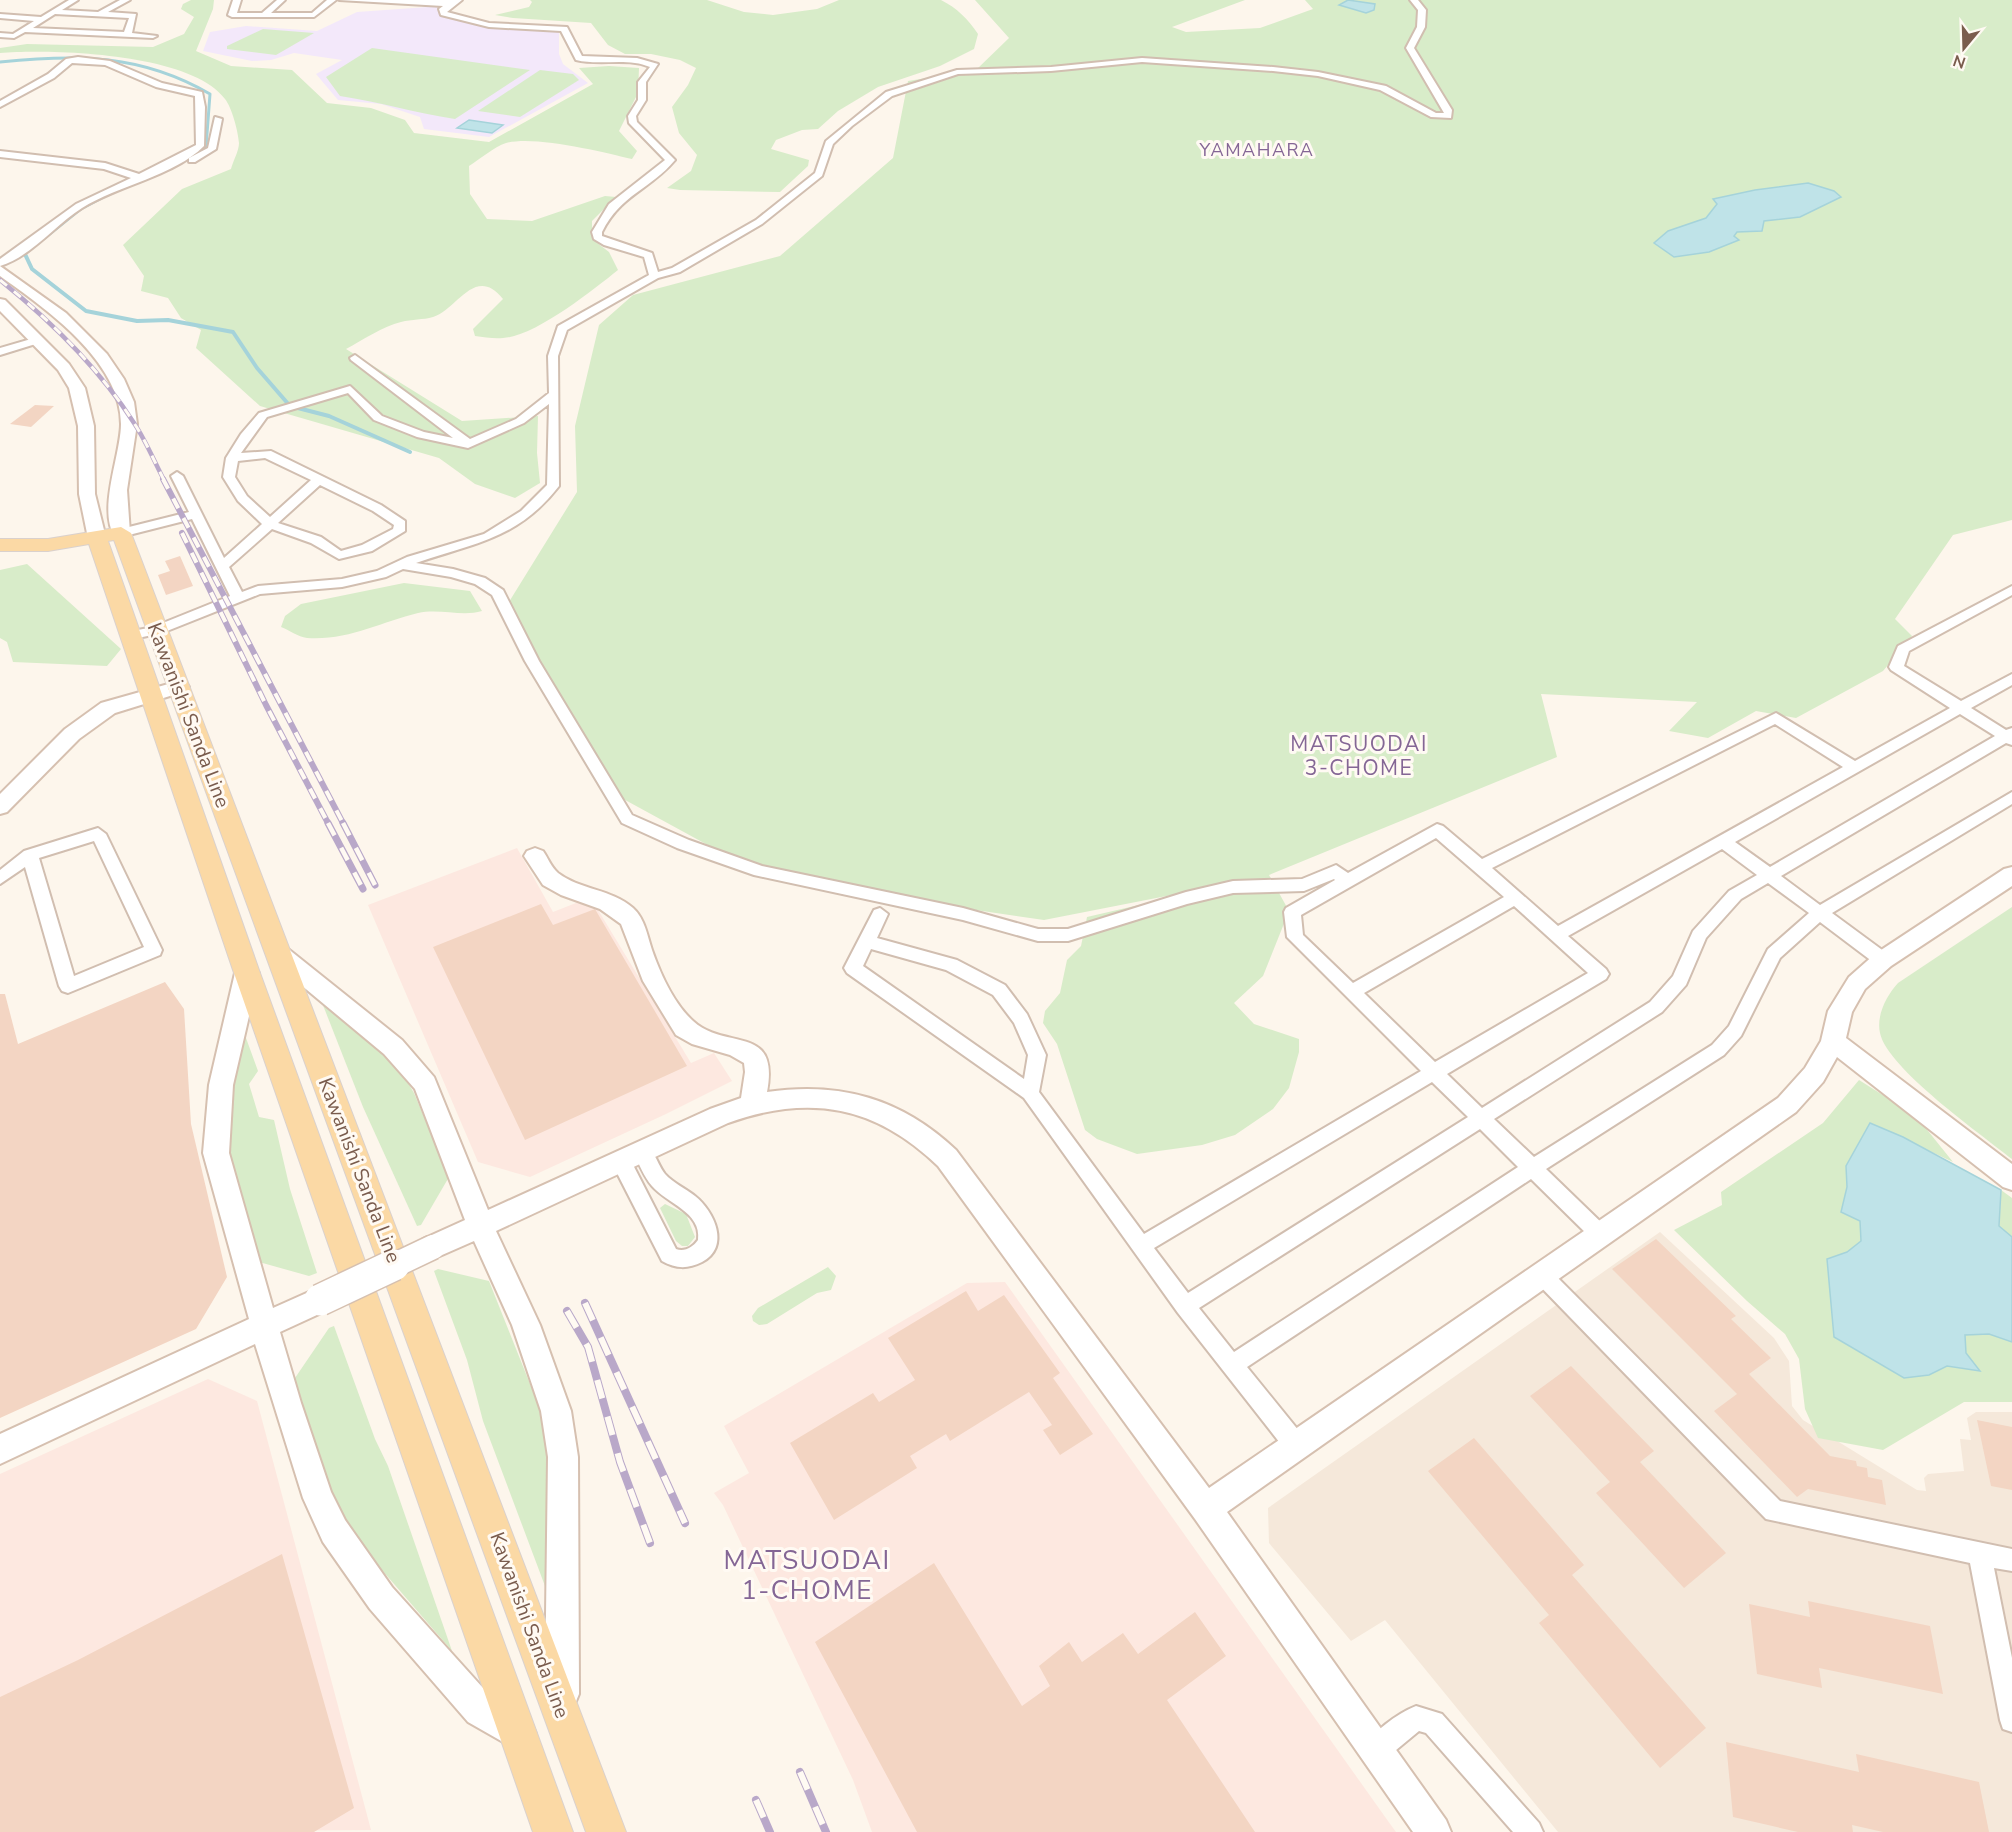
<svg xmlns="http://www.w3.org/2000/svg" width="2012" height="1832" viewBox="0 0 2012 1832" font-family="'Nunito Sans',sans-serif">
<rect width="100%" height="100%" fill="#fdf6ec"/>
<!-- residential -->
<polygon fill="#f5e8da" points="1660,1232 1774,1338 1789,1361 1792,1406 1803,1420 1917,1490 1926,1491 1924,1478 1928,1474 1964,1471 1960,1439 1971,1440 1967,1418 1976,1412 2012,1412 2012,1832 1558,1832 1385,1620 1351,1641 1269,1543 1268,1508"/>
<!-- commercial -->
<g fill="#fde8e0">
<polygon points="517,848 553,912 576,903 595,905 691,1063 714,1053 732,1081 666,1114 530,1177 478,1162 368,905"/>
<polygon points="1005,1282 1388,1821 1396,1832 872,1832 853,1780 723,1505 714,1493 749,1473 724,1426 967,1283"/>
<polygon points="208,1379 257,1401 371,1830 0,1832 0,1474"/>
</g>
<!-- education -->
<polygon fill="#f3e8fa" points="442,6 438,12 446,17 483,26 552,28 559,32 559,54 563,64 588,83 489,137 424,129 420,117 381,104 338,100 316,74 342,60 294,53 271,60 252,61 203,51 210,32 246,26 317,31 357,12"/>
<!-- green -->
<g fill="#d8ecc9">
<path d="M191 0H214L213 9 196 51 231 66 292 70 327 103 371 108 405 120 414 133 489 142 593 84 579 68 609 66 639 68 638 93 619 131 637 151 632 159C603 152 534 135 506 143 494 147 480 159 469 166L470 194 487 219 532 221 605 196 616 197 592 221V239L609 252 618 270C593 290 534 337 503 338 494 339 484 337 475 336L473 329 503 299C475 264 457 310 433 317 423 320 412 319 401 322 383 326 363 340 346 349L462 421 538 416 537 453 540 483 515 498 475 484 439 458 260 406 196 348 201 330 181 318 168 298 141 291 144 276 123 245 182 189 231 169C233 161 239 151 239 143 238 131 232 108 225 99 191 53 53 49 0 53V48L27 44 153 47 184 34 194 17 181 9 183 4Z"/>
<path d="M530 0H707L744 12 773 15 817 9 839 0H941C957 8 968 19 978 34L974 49 940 66 878 87 838 111 818 129 802 130 776 140 771 149 809 160 808 166 780 192 680 190 667 188 691 171 697 155 679 133 672 107 688 85 696 68 680 60 651 54H625L608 45 591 23 513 18 495 15 529 7 532 2Z"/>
<polygon points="975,0 1245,0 1172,27 1186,32 1260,28 1313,9 1305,0 2012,0 2012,520 1953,535 1895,619 1912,636 1883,671 1796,718 1756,711 1708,738 1669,731 1697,702 1541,694 1557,757 1269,875 1289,911 1263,976 1234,1003 1254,1024 1299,1039 1299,1052 1289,1088 1273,1109 1235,1135 1202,1145 1137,1154 1097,1139 1085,1130 1057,1044 1043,1023 1045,1011 1060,993 1067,960 1081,946 1087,917 1238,882 1044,920 772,880 616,795 504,610 577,492 575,426 599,325 633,295 780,256 893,158 908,81 976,70 1009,38"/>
<polygon points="263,29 314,33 276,55 227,49 227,46"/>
<path d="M372 48 530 70 455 119C416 113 379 102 340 96L326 77Z"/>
<polygon points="540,70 573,74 579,80 520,117 478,111"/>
<polygon points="27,564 121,649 107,666 13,662 7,642 0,638 0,570"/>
<path d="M404 583 470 591 482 611C462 617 439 608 418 613 381 622 347 641 307 638 298 637 289 630 281 627L285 616 301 604Z"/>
<path d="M2012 907V1159C1982 1135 1887 1068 1880 1033 1876 1015 1887 995 1898 983Z"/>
<polygon points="319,995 401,1071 414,1093 449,1177 421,1225 417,1226 363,1107"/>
<polygon points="242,1027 258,1071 249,1084 259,1117 274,1120 290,1189 317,1273 309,1276 259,1262 231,1167 229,1121"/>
<polygon points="1859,1080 1916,1116 1953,1162 1870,1123 1846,1166 1847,1187 1841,1212 1860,1221 1861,1241 1847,1252 1929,1375 1947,1366 1979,1371 1966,1353 1965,1335 1989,1334 2012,1342 2012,1402 1964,1402 1883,1450 1818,1438 1805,1409 1799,1359 1785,1334 1747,1301 1674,1230 1722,1205 1721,1192 1823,1123"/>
<polygon points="2001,1190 2012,1198 2012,1237 1999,1226"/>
<polygon points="665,1204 686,1214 695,1237 688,1246 682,1246 676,1241 660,1208"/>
<polygon points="828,1267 836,1276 831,1290 817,1293 767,1324 759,1325 753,1321 752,1316 758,1308"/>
<polygon points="438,1269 489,1281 540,1409 547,1445 551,1602 483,1421 467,1360 434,1271"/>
<polygon points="334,1326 375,1439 388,1466 452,1651 356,1540 338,1509 326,1484 295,1378 329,1328"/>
</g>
<!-- water -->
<g fill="#bfe3e8" stroke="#a5d3da" stroke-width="1.5">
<polygon points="1348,0 1375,4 1374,10 1366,13 1339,5"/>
<polygon points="469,120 503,125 492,133 457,128"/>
<polygon points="1808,183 1834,191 1841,197 1800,217 1764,221 1762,231 1737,232 1734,236 1739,240 1709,252 1674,257 1654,243 1668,231 1706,218 1717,204 1713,199 1755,190"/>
<polygon points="1870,1123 1903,1137 2001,1190 1999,1226 2012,1237 2012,1342 1989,1334 1965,1335 1966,1353 1980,1371 1947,1366 1929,1375 1904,1378 1834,1337 1827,1259 1847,1252 1861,1241 1860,1221 1841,1212 1847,1187 1846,1166"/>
</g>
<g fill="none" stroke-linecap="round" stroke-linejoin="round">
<!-- stream-far1 -->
<g stroke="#a5d3da" stroke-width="3">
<path d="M0 62C78 54 141 54 210 94L206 147 187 158"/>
<polyline points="77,211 115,191"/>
</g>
<!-- stream -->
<g stroke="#a5d3da" stroke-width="4">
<polyline points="44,238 80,209"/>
<polyline points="28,249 24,252 32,269 86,311 137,321 168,320 233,332 257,368 290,406 329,416 410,452"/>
</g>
</g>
<!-- building -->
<g fill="#f3d5c3">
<polygon points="35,405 54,406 31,427 10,424"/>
<polygon points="180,556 193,586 166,595 158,575 170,571 165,561"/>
<polygon points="541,904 553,925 595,909 687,1066 525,1140 433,947"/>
<polygon points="165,982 184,1009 191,1124 227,1277 196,1329 0,1418 0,994 5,994 18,1044"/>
<polygon points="1656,1239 1736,1316 1731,1319 1771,1358 1749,1374 1830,1456 1856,1461 1857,1466 1867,1468 1868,1477 1882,1480 1886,1505 1808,1489 1797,1497 1714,1411 1737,1394 1612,1269"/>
<polygon points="966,1291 978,1311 1004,1295 1060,1373 1053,1378 1093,1434 1060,1455 1043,1430 1052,1425 1029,1392 950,1441 946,1434 910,1456 917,1468 834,1520 790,1443 873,1393 879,1402 915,1380 888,1338"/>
<polygon points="1571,1366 1654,1451 1640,1462 1726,1553 1684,1588 1596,1493 1610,1482 1530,1396"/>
<polygon points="1977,1420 2012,1427 2012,1490 1991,1486"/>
<polygon points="1474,1438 1584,1565 1572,1575 1706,1728 1660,1768 1539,1623 1549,1615 1428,1471"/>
<polygon points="282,1554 354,1808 314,1832 0,1832 0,1697 78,1660"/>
<polygon points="934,1563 1022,1706 1050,1686 1039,1666 1069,1642 1082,1662 1123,1633 1138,1654 1195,1612 1226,1656 1167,1700 1255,1832 917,1832 815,1642"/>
<polygon points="1808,1601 1930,1626 1943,1694 1819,1668 1822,1688 1757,1674 1749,1604 1810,1617"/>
<polygon points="1726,1742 1859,1772 1856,1754 1979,1782 1989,1832 1883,1832 1852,1825 1853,1832 1798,1832 1733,1817"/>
</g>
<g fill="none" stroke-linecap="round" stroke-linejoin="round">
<!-- street casing -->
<g stroke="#d1beb0" stroke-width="4">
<g id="street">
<path d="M69 0H78L62 10 98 12 120 0H130L108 12 136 14 132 33 157 36 153 38 25 32 14 38 0 37V33L13 34 34 21 0 18V14L41 17ZM55 14 129 18 124 32 33 28Z"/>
<polygon points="233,0 241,0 237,13 262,13 277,0 285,0 271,13 312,13 327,0 336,0 314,17 232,17 228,15"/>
<path d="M339 0H462L447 12 489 23 567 27 582 56 637 58 658 64 646 82V100L636 116 637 122 675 160C650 190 621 194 602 232V236L652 253 658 272 672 268 756 220 815 173 826 141 886 92 957 70 1051 67 1142 58 1273 67 1318 72 1386 86 1436 113H1444L1406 48 1417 27 1418 10 1410 0H1418L1426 10 1425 27 1414 48 1452 110 1451 118 1431 117 1380 90 1318 76 1273 71 1142 62 1051 71 958 74 892 96 852 126 833 144 822 176 762 224 680 272 658 278 567 330 558 356 559 486C518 539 475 543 416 563L453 569 485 578 503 590 539 661 632 815 689 840 762 866 963 908 1038 929H1068L1186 892 1233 881 1302 879 1336 865 1348 873 1437 824 1443 826 1482 859 1776 713 1855 761 1950 708 1891 670 1889 667 1898 646 2012 586V595L1909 651 1904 666 1961 701 2012 674V685L1971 708 2006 730 2012 728V745L2006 743 1781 876 1820 905 2012 792V804L1832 913 1889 955 1891 960 1889 965H1877L1820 922 1780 958 1741 1036 1724 1055 1546 1169 1607 1228 1610 1234 1607 1240 1600 1243 1593 1240 1531 1179 1247 1367 1303 1436 1306 1444 1303 1452 1295 1455 1287 1452 1178 1313 1024 1098 847 973 844 968 874 910 880 908 888 914 877 938 957 960 1005 985 1027 1014 1046 1055 1039 1092 1144 1234 1421 1071 1287 937 1284 912 1286 908 1335 880 1334 879 1304 891 1233 893 1187 904 1068 941H1038L963 920 754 875 677 848 622 823 525 661 492 595 475 584 451 577 403 569 386 577 342 587 260 594 162 633 133 639 126 635 128 632 153 627 230 596 192 519 121 537 115 533 117 530 189 512 171 476 177 472 183 476 224 558 262 524 238 501 223 477 226 458 241 434 259 413 350 386 382 416 424 432 453 438 351 360 350 358 355 355 470 439 516 419 549 393 548 356 558 326 649 275 644 257 604 245 594 239 592 232 609 204 665 160 629 123 628 116 638 100V82L650 67C627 57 600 66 576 60L561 31 489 27 441 15 439 9 443 6ZM348 393 374 420 417 437 468 448 524 423 549 404 547 485 521 511 484 534 407 557 377 571 342 579 258 586 242 592 229 567 272 529 311 543 339 559 372 551 405 531V521L381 505 271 451 241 453 267 417ZM265 458 311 480 270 517 247 496 235 477 238 461ZM320 485 373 511 394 525 393 529 362 545 341 551 321 537 278 523ZM1960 714 1995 736 1770 867 1735 842ZM1775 724 1843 767 1558 926 1492 868ZM1436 838 1504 897 1353 983 1303 935 1301 915ZM1722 849 1757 875 1729 891 1693 931 1673 976 1650 1002 1482 1108 1447 1074 1606 979 1609 974 1606 969 1568 936ZM1768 883 1809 913 1768 949 1729 1026 1712 1045 1534 1157 1494 1119 1662 1012 1686 985 1706 938 1741 899ZM1514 906 1588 973 1435 1062 1364 993ZM871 949 946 970 993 995 1014 1023 1028 1055 1024 1079 863 966ZM1432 1082 1468 1117 1188 1293 1154 1248ZM1480 1129 1518 1167 1234 1352 1199 1308Z"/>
<path d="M78 57 110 61 162 83 202 92 205 107 204 146C174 176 119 185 82 208 55 225 32 256 0 266V259L76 204 131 178 104 169 0 157V151L105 163 139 174 196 145 195 96 156 87 105 65 72 63 54 78 0 107V101L48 74 66 59Z"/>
<polygon points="215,117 222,119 216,149 195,162 189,162 189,158 208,148"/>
<polygon points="38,337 42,338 42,342 0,355 0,348"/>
<path d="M98 828 106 834 162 950 160 955 68 993 62 991 59 986 25 867 0 884V870L24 851ZM94 841 144 947 74 976 39 858Z"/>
<path d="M643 1145C655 1149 657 1164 665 1174 673 1183 685 1188 695 1196 714 1211 731 1247 702 1262 688 1269 676 1269 662 1261L615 1169 613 1163 615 1157 622 1155 629 1157 676 1249C685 1252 693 1247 698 1240 702 1212 666 1203 652 1186 644 1177 639 1164 634 1153L636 1147Z"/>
<polygon points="1541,1265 1548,1268 1780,1501 2012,1549 2012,1571 1994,1568 2012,1658 2012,1732 2003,1729 2000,1720 1970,1563 1766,1519 1534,1280 1531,1274 1534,1268"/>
<path d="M1416 1706 1442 1714 1539 1823 1543 1832H1513L1426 1733 1419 1731 1384 1760 1375 1763 1366 1760 1363 1751C1370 1733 1398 1713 1416 1706Z"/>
</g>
</g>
<!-- secondary casing -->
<g stroke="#d6c0b0" stroke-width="4">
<g id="secondary">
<path d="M0 266 66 313 107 354 124 379 134 402 137 424 127 490 130 533 127 537H115C97 510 121 454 121 424 121 361 46 309 0 276Z"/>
<polygon points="0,299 5,300 69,364 85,388 94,426 95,494 106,538 103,542 97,543 88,538 79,494 78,426 69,388 58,370 0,311"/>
<polygon points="179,681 186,683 189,687 186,691 115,713 79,739 7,812 0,814 0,794 65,729 101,703"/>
<path d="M535 848 543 851C548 858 551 867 558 873 580 890 612 889 633 908 645 919 647 935 652 950 660 973 674 1004 693 1021 725 1051 780 1023 767 1092 841 1081 902 1099 956 1150L1209 1488 1778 1098 1805 1068 1821 1041 1828 1011 1849 977 1875 954 2004 869 2012 867V886L1891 966 1865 989 1852 1012 1846 1038 2012 1164V1190L2003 1187 1837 1057 1823 1082 1796 1112 1227 1512 1446 1820 1451 1832H1413L1195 1519 938 1166C875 1105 809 1094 728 1123L496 1231 540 1325 571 1411 578 1457 579 1694 574 1706 562 1711 550 1706 545 1694 548 1457 541 1411 512 1325 474 1241 433 1259 423 1255 420 1247 423 1239 465 1220 415 1089 384 1054 271 960 267 954 271 948 279 945 287 948 402 1040 434 1077 488 1210 710 1109 741 1098 745 1072 744 1063 730 1055 692 1044 676 1035 643 981 621 924 600 909 561 895 543 885 524 856 527 851Z"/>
<polygon points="247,964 255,967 259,973 233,1085 229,1153 273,1308 320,1287 330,1291 334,1300 330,1309 280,1332 301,1403 331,1492 345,1520 392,1587 492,1698 531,1722 536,1734 531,1746 519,1751 468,1722 370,1609 323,1542 303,1498 255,1344 0,1464 0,1434 249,1319 203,1153 209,1085 235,973 239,967"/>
</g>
</g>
<!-- primary casing -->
<g stroke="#dad1cd" stroke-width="2">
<polygon id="primary" points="121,527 131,533 626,1832 586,1832 114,540 108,541 260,973 573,1832 533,1832 234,973 89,544 48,551 0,551 0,539 48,539"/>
</g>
<!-- street -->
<use href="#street" fill="#fff" fill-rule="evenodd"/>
<!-- secondary -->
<use href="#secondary" fill="#fff" fill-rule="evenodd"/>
<!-- primary -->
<use href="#primary" fill="#fbd9a5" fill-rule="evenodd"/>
<!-- rail-far3 casing -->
<g stroke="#b9a8c9" stroke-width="4.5">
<path id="rail-far3" d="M0 280C51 321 99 368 134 423 146 441 154 461 164 480"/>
</g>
<!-- rail-far2 casing -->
<g stroke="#b9a8c9" stroke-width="6">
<g id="rail-far2">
<polyline points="163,479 344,825"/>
<polyline points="182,533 266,705 329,825"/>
</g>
</g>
<!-- rail-far1 casing -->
<g stroke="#b9a8c9" stroke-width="7">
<g id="rail-far1">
<polyline points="328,823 363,889"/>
<polyline points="343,823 375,885"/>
</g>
</g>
<!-- rail casing -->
<g stroke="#b9a8c9" stroke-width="8">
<g id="rail">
<polyline points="585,1303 685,1523"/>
<polyline points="567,1311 588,1347 620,1462 650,1543"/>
<polyline points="800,1772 826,1832"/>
<polyline points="756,1800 770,1832"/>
</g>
</g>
<!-- rail-far3 -->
<use href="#rail-far3" stroke="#fffaf3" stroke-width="3" stroke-dasharray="9" stroke-linecap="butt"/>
<!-- rail-far2 -->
<use href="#rail-far2" stroke="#fffaf3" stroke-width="4" stroke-dasharray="11" stroke-linecap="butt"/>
<!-- rail-far1 -->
<use href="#rail-far1" stroke="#fffaf3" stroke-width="4.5" stroke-dasharray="14" stroke-linecap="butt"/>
<!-- rail -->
<use href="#rail" stroke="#fffaf3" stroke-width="6" stroke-dasharray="19" stroke-linecap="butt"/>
<!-- secondary-bridge-far1 casing -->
<g stroke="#d6c0b0" stroke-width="27" stroke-linecap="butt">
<polyline id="secondary-bridge-far1" points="391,1267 433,1247"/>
</g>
<!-- secondary-bridge casing -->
<g stroke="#d6c0b0" stroke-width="34" stroke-linecap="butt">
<polyline id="secondary-bridge" points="320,1300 394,1265"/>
</g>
<!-- secondary-bridge-far1 -->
<use href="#secondary-bridge-far1" stroke="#fff" stroke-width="24"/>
<!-- secondary-bridge -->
<use href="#secondary-bridge" stroke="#fff" stroke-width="31"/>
</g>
<g text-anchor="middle" stroke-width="6" stroke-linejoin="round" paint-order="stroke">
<!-- far-quarter labels -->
<g font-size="18" letter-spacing="1.5" fill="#846695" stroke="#fffaf3">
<text x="1257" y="156">YAMAHARA</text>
</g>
<!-- street labels -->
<g font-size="20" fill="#7a5c4d" stroke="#fffaf3">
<text transform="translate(189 715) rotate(69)" y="7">Kawanishi Sanda Line</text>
<text transform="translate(360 1170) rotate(69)" y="7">Kawanishi Sanda Line</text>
<text transform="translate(530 1625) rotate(70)" y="7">Kawanishi Sanda Line</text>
</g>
<!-- neighbourhood labels -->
<g font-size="21" letter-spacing="1.5" fill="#846695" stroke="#fffaf3">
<text x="1359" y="751">MATSUODAI<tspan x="1359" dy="24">3-CHOME</tspan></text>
</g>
<!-- near-neighbourhood labels -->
<g font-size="26" letter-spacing="1.5" fill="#846695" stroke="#fffaf3">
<text x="807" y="1569">MATSUODAI<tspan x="807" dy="30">1-CHOME</tspan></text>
</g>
</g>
<!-- north arrow -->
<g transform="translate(1964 48) rotate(199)" stroke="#fffaf3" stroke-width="4.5" paint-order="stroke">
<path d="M0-4.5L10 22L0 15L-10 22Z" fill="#7a5c4d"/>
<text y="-9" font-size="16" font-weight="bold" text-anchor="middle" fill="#7a5c4d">N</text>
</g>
</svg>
